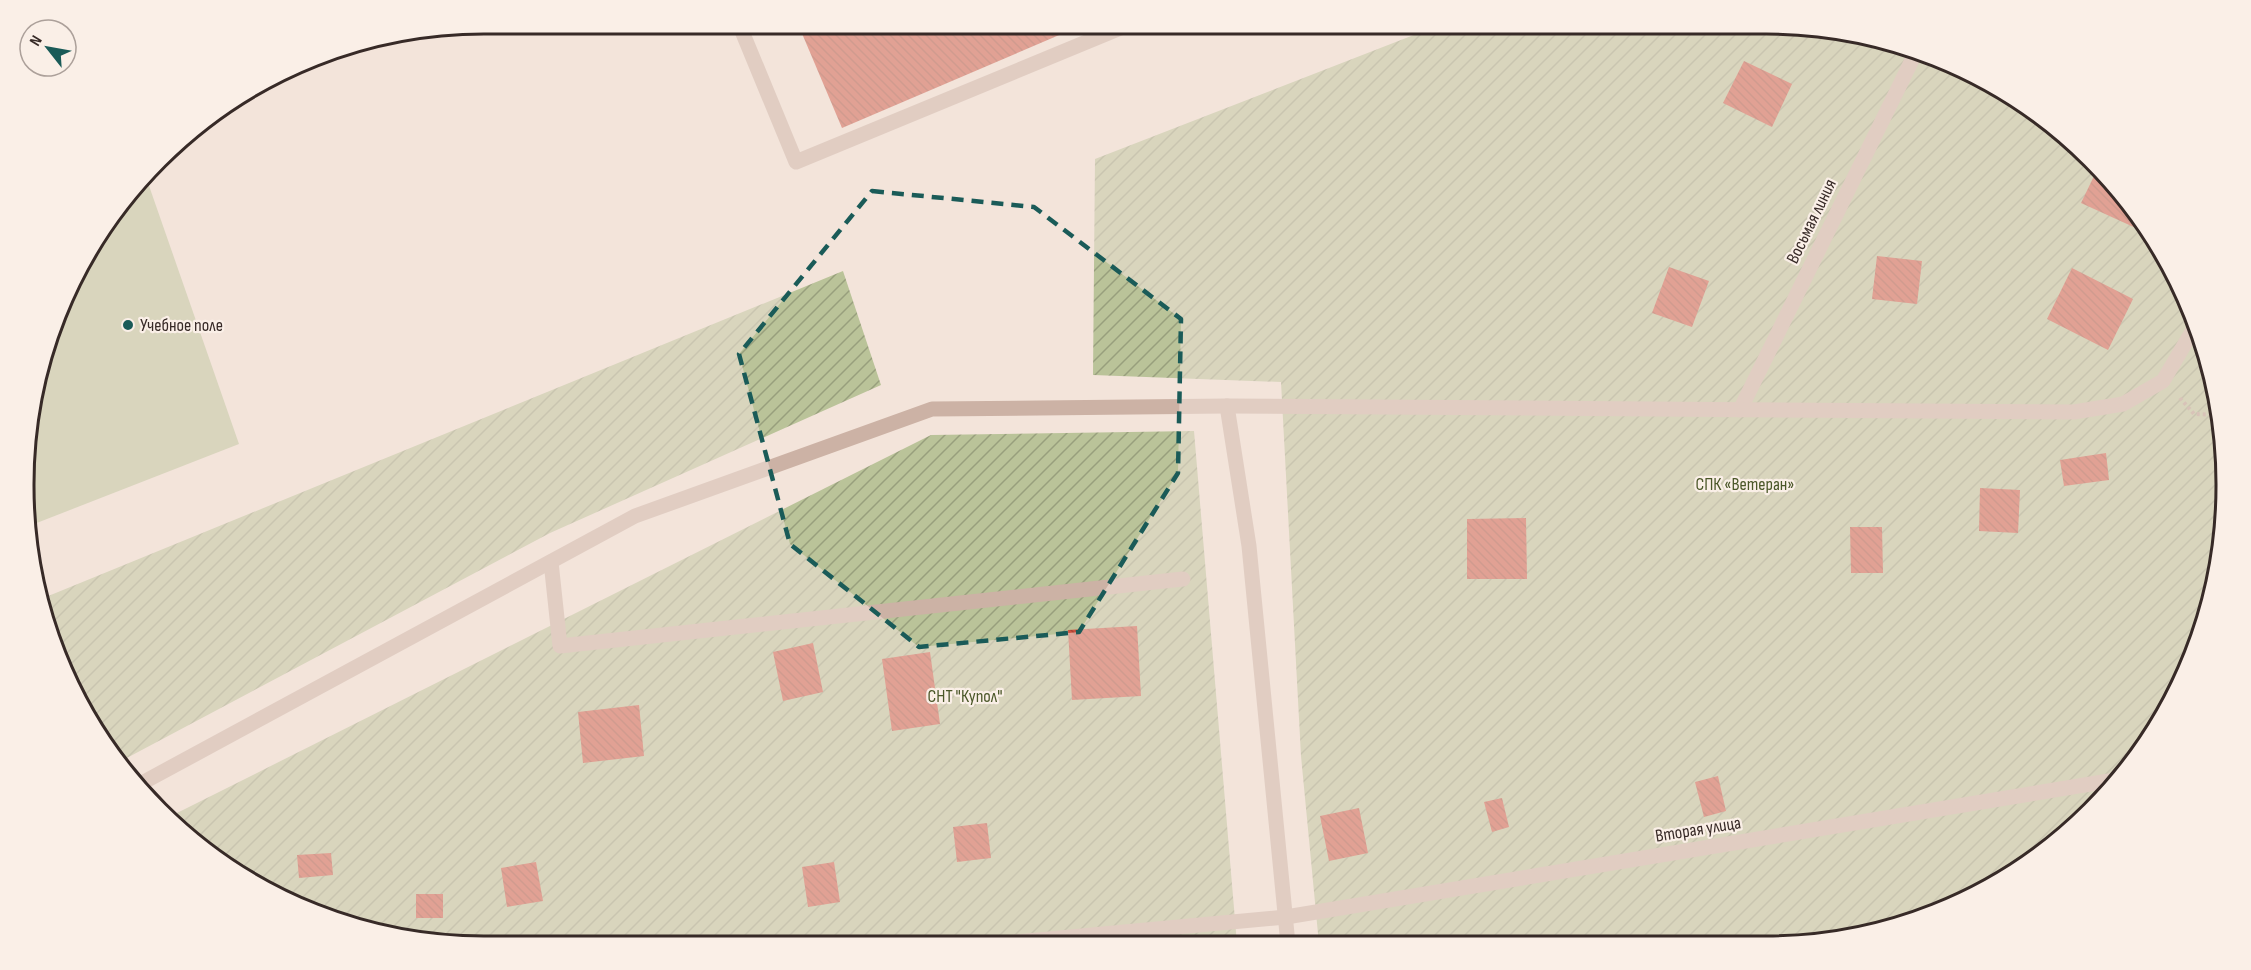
<svg xmlns="http://www.w3.org/2000/svg" width="2251" height="970" viewBox="0 0 2251 970" font-family="'Sofia Sans Condensed',sans-serif">
<defs>
<pattern id="garden-furrows" width="10" height="10" patternUnits="userSpaceOnUse" patternTransform="scale(1.5)"><rect width="10" height="10" fill="#bac399"/><path d="M-1 1l2-2M0 10L10 0M9 11l2-2" fill="none" stroke="#989f7d"/></pattern>
<pattern id="building-back-hatch" width="6" height="6" patternUnits="userSpaceOnUse" patternTransform="scale(1.5)"><rect width="6" height="6" fill="#cd503e"/><path d="M-1 5l2 2M0 0l6 6M5-1l2 2" fill="none" stroke="#a74334"/></pattern>
</defs>
<rect width="100%" height="100%" fill="#f3e4da"/>
<!-- garden -->
<g fill="url(#garden-furrows)">
<polygon points="1442,24 1766,24 1915,49 1997,86 2070,139 2132,205 2180,281 2211,366 2226,455 2223,546 2202,634 2149,741 2070,832 1943,911 1827,942 1319,944 1301,756 1281,382 1093,375 1095,159"/>
<polygon points="843,271 881,385 550,533 123,760 86,715 49,634 41,599"/>
<polygon points="1194,431 1237,944 485,946 336,921 255,884 181,832 169,817 931,435"/>
</g>
<!-- pitch -->
<polygon fill="#bac399" points="147,180 239,444 29,526 33,395 86,254"/>
<!-- building -->
<g fill="url(#building-back-hatch)">
<polygon points="798,24 1085,24 842,128"/>
<polygon points="1744,61 1792,84 1772,127 1723,103"/>
<polygon points="2095,174 2109,181 2132,205 2142,221 2138,229 2081,203"/>
<polygon points="1877,256 1922,261 1917,304 1872,299"/>
<polygon points="1669,267 1709,281 1692,327 1652,313"/>
<polygon points="2072,268 2133,299 2108,350 2047,319"/>
<polygon points="2106,453 2109,480 2064,486 2060,460"/>
<polygon points="1980,488 2020,490 2018,533 1979,531"/>
<polygon points="1526,518 1527,579 1467,579 1467,519"/>
<polygon points="1850,527 1882,527 1883,573 1851,573"/>
<polygon points="1137,626 1141,696 1072,700 1068,630"/>
<polygon points="813,643 823,692 783,701 773,652"/>
<polygon points="930,652 940,724 892,731 882,659"/>
<polygon points="639,705 644,756 583,763 578,712"/>
<polygon points="1718,776 1726,811 1704,817 1695,782"/>
<polygon points="1502,798 1509,827 1492,832 1484,802"/>
<polygon points="1359,808 1368,853 1329,861 1320,816"/>
<polygon points="987,823 991,858 957,862 953,827"/>
<polygon points="331,853 333,875 299,878 297,855"/>
<polygon points="536,862 543,901 507,907 501,868"/>
<polygon points="834,862 840,902 808,907 802,867"/>
<rect x="416" y="894" width="27" height="24"/>
<polygon points="1841,929 1842,938 1827,942 1806,942 1805,935"/>
</g>
<g fill="none" stroke-linecap="round" stroke-linejoin="round">
<!-- path -->
<polyline stroke="#b89c8f" stroke-width="4" stroke-dasharray="3 3" stroke-linecap="butt" points="2180,398 2194,414 2219,415"/>
<!-- minor -->
<g stroke="#ccb2a5" stroke-width="15">
<polyline points="739,24 796,162 1130,24"/>
<polyline points="1227,406 1249,546 1288,944"/>
<polyline points="1740,410 1917,50"/>
<polyline points="551,562 560,646 1183,579"/>
<polyline points="142,783 635,516 932,409 1227,406 2074,412 2123,404 2163,381 2196,325"/>
<polyline points="983,945 1286,917 2115,780"/>
</g>
</g>
<!-- marked area -->
<path d="M0 0H2251V970H0ZM872 191 1034 207 1181 319 1178 473 1079 632 919 647 790 544 739 354Z" fill="#f3e4da" fill-opacity=".55" fill-rule="evenodd"/>
<path fill="none" stroke="#1a5b58" stroke-width="4.5" stroke-dasharray="12 8" stroke-linejoin="round" d="M872 191 1034 207 1181 319 1178 473 1079 632 919 647 790 544 739 354Z"/>
<!-- markers -->
<circle fill="#1a5b58" stroke="#faefe7" stroke-width="2" cx="128" cy="325" r="6"/>
<g text-anchor="middle" stroke-width="4.5" stroke-linejoin="round" paint-order="stroke">
<!-- street labels -->
<g font-size="18" fill="#372a27" stroke="#faefe7">
<text transform="translate(1811 221) rotate(-64)" y="6">Восьмая линия</text>
<text transform="translate(1698 829) rotate(-9)" y="6">Вторая улица</text>
</g>
<!-- poi labels -->
<g font-size="18" fill="#372a27" stroke="#faefe7" text-anchor="start">
<text x="140" y="331">Учебное поле</text>
</g>
<!-- park labels -->
<g font-size="18" fill="#4b5729" stroke="#faefe7">
<text x="1745" y="490">СПК «Ветеран»</text>
<text x="965" y="702">СНТ "Купол"</text>
</g>
</g>
<!-- crop -->
<path d="M0 0H2251V970H0ZM484 34H1766A450 450 0 0 1 2216 484V486A450 450 0 0 1 1766 936H484A450 450 0 0 1 34 486V484A450 450 0 0 1 484 34Z" fill="#faefe7" fill-rule="evenodd"/>
<path fill="none" stroke="#372a27" stroke-width="3" d="M484 34H1766A450 450 0 0 1 2216 484V486A450 450 0 0 1 1766 936H484A450 450 0 0 1 34 486V484A450 450 0 0 1 484 34Z"/>
<!-- north arrow -->
<g transform="translate(48 48) rotate(301)"><circle r="28" fill="#faefe7" stroke="#aca09a" stroke-width="1.5"/>
<path d="M0-4.5L10 22L0 15L-10 22Z" fill="#1a5b58"/>
<text y="-9" font-size="16" font-weight="bold" text-anchor="middle" fill="#372a27">N</text>
</g>
</svg>
